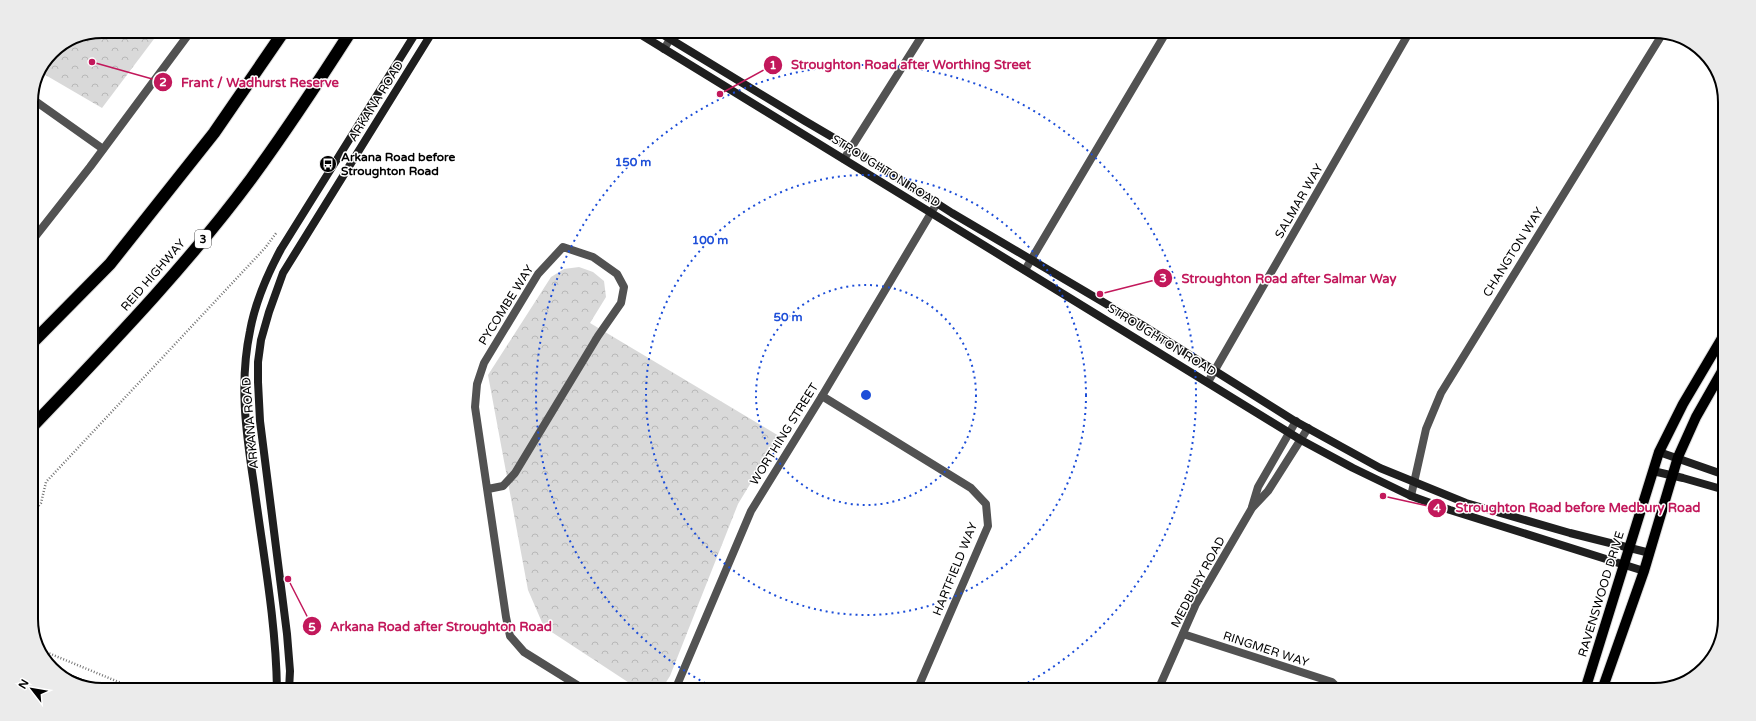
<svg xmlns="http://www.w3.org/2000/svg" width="1756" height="721" viewBox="0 0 1756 721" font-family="'Varela Round',sans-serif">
<defs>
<pattern id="park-crowns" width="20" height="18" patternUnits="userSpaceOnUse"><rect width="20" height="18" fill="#d9d9d9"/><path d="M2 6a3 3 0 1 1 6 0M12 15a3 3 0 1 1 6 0" fill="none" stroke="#b8b8b8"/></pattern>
</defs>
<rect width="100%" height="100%" fill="#fff"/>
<!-- park -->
<g fill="url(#park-crowns)">
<polygon points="103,31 160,31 102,108 42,73 52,52 75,36"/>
<polygon points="579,267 593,272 604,281 606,297 590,323 779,436 738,504 670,676 661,690 640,690 544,627 528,590 488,375 551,277 564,269"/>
</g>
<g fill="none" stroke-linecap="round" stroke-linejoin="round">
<!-- primary casing -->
<g stroke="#dbdbdb" stroke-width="12">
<g id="primary">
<polyline points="1585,690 1659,452 1683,404 1725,333"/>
<polyline points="1602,690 1644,571 1678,457 1696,417 1725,366"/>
</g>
</g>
<!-- highway casing -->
<g stroke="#dbdbdb" stroke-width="14">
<g id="highway">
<polyline points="31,344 110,264 214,133 284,31"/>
<path d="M31 428C107 348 185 268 251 179 286 131 319 81 351 31"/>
</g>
</g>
<!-- path -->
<g stroke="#747474" stroke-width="2.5" stroke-dasharray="1 2" stroke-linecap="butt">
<polyline points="31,515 41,503 46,482 265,248 277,232"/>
<polyline points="41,650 138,690"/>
</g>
<!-- street -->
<g stroke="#525252" stroke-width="8">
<polyline points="664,49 675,31"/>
<polyline points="31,98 103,149"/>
<polyline points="844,159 925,31"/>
<polyline points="31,242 90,167 191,31"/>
<polyline points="1025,270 1167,31"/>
<polyline points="1208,382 1410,31"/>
<polyline points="822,396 971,488 986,504 988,526 917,690"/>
<polyline points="488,489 503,486 515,473 598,336 621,303 624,287 617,274 593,257 563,247 538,274 484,363 477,384 475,407 506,617 510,636 524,652 585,690"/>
<polyline points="1411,496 1426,429 1441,393 1663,33"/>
<polyline points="1252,507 1258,487 1296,421"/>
<polyline points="1183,634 1332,682 1340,690"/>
<polyline points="675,690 751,511 822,396 937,203"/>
<polyline points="1158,690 1196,604 1252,508 1268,491 1308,428"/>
</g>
<!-- secondary -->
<g stroke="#1f1f1f" stroke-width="8">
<polyline points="635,31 1301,440 1353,468 1411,496 1450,510 1644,571"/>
<polyline points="657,31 805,121 851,148 952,213 1142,325 1293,420 1380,468 1466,503 1570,533 1650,553"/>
<polyline points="1659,452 1725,475"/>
<polyline points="1653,471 1683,478 1725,490"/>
<polyline points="64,676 94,688"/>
<path d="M277 690C276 621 263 553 254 485 246 433 239 383 250 331 255 303 267 275 281 249L417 31"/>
<polyline points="289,690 290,671 287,634 260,421 258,382 258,362 261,340 269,312 283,273 433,31"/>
</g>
<!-- primary -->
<use href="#primary" stroke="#000" stroke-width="10"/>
<!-- highway -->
<use href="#highway" stroke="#000" stroke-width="12"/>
</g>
<!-- distance rings -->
<g fill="none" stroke="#1d4ed8" stroke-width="2" stroke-dasharray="2 4">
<circle cx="866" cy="395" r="110"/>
<circle cx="866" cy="395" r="220"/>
<path d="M716 689A330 330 0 1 1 1016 689"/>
</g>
<!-- icons -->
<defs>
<g id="bus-disc" transform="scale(0.9)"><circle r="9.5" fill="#000" stroke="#fff"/><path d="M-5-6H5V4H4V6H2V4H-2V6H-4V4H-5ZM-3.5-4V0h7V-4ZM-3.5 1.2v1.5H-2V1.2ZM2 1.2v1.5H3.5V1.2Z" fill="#fff"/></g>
</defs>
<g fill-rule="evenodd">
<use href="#bus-disc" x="328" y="164"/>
</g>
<g text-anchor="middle" stroke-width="3" stroke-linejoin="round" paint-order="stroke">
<!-- shield labels -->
<rect fill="#fff" stroke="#4c4c4c" stroke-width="1" x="195" y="230" width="16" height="18" rx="3"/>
<g font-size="11" font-weight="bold" fill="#000">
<text x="203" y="243">3</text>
</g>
<!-- street labels -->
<g font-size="12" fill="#000" stroke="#fff">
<text transform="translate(376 101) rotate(-58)" y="4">ARKANA ROAD</text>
<text transform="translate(886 171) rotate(32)" y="4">STROUGHTON ROAD</text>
<text transform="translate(1299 201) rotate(-60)" y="4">SALMAR WAY</text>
<text transform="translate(1513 252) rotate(-58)" y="4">CHANGTON WAY</text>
<text transform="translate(153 275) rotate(-49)" y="4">REID HIGHWAY</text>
<text transform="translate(506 305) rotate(-58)" y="4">PYCOMBE WAY</text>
<text transform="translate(1162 340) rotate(32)" y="4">STROUGHTON ROAD</text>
<text transform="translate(250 423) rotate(-95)" y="4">ARKANA ROAD</text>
<text transform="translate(784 434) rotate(-58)" y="4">WORTHING STREET</text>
<text transform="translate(955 569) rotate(-68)" y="4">HARTFIELD WAY</text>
<text transform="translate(1198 582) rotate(-62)" y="4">MEDBURY ROAD</text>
<text transform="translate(1601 594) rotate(-73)" y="4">RAVENSWOOD DRIVE</text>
<text transform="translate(1266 649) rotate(18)" y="4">RINGMER WAY</text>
</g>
<!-- poi labels -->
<g font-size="12" font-weight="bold" fill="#000" stroke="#fff" text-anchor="start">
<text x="341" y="161">Arkana Road before<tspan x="341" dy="14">Stroughton Road</tspan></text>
</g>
</g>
<!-- crop -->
<path d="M0 0H1756V721H0ZM102 38H1654A64 64 0 0 1 1718 102V619A64 64 0 0 1 1654 683H102A64 64 0 0 1 38 619V102A64 64 0 0 1 102 38Z" fill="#ebebeb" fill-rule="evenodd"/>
<path fill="none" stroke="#000" stroke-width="2" d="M102 38H1654A64 64 0 0 1 1718 102V619A64 64 0 0 1 1654 683H102A64 64 0 0 1 38 619V102A64 64 0 0 1 102 38Z"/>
<circle cx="866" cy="395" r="6" fill="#1d4ed8" stroke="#fff" stroke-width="2"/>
<g font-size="12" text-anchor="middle" font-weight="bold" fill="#1d4ed8" stroke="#fff" stroke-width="3" stroke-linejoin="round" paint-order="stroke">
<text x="633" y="166">150 m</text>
<text x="710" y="244">100 m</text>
<text x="788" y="321">50 m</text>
</g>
<!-- callouts -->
<path fill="none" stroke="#c2185b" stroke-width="1.5" d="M720 94L773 65M92 62L163 82M1100 294L1163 278M1383 496L1437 508M288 579L312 626"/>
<g fill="#c2185b" stroke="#fff" stroke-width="1.5">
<circle cx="720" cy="94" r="4"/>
<circle cx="92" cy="62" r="4"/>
<circle cx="1100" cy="294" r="4"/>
<circle cx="1383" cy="496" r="4"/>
<circle cx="288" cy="579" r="4"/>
<circle cx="773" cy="65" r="10"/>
<circle cx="163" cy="82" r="10"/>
<circle cx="1163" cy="278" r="10"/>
<circle cx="1437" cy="508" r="10"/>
<circle cx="312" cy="626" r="10"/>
</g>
<g font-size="12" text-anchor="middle" font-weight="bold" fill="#fff">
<text x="773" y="69">1</text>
<text x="163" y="86">2</text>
<text x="1163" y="282">3</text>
<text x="1437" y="512">4</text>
<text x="312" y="631">5</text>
</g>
<g font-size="13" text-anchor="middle" font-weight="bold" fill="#c2185b" stroke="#fff" stroke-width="3" stroke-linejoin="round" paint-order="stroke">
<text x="911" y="69">Stroughton Road after Worthing Street</text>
<text x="260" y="87">Frant / Wadhurst Reserve</text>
<text x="1289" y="283">Stroughton Road after Salmar Way</text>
<text x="1578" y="512">Stroughton Road before Medbury Road</text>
<text x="441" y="631">Arkana Road after Stroughton Road</text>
</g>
<!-- north arrow -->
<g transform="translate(32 689) rotate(301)" stroke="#ffffff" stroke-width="3" paint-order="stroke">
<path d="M0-3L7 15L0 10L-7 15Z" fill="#000000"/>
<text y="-6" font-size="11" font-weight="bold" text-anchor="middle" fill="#000000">N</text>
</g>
</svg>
